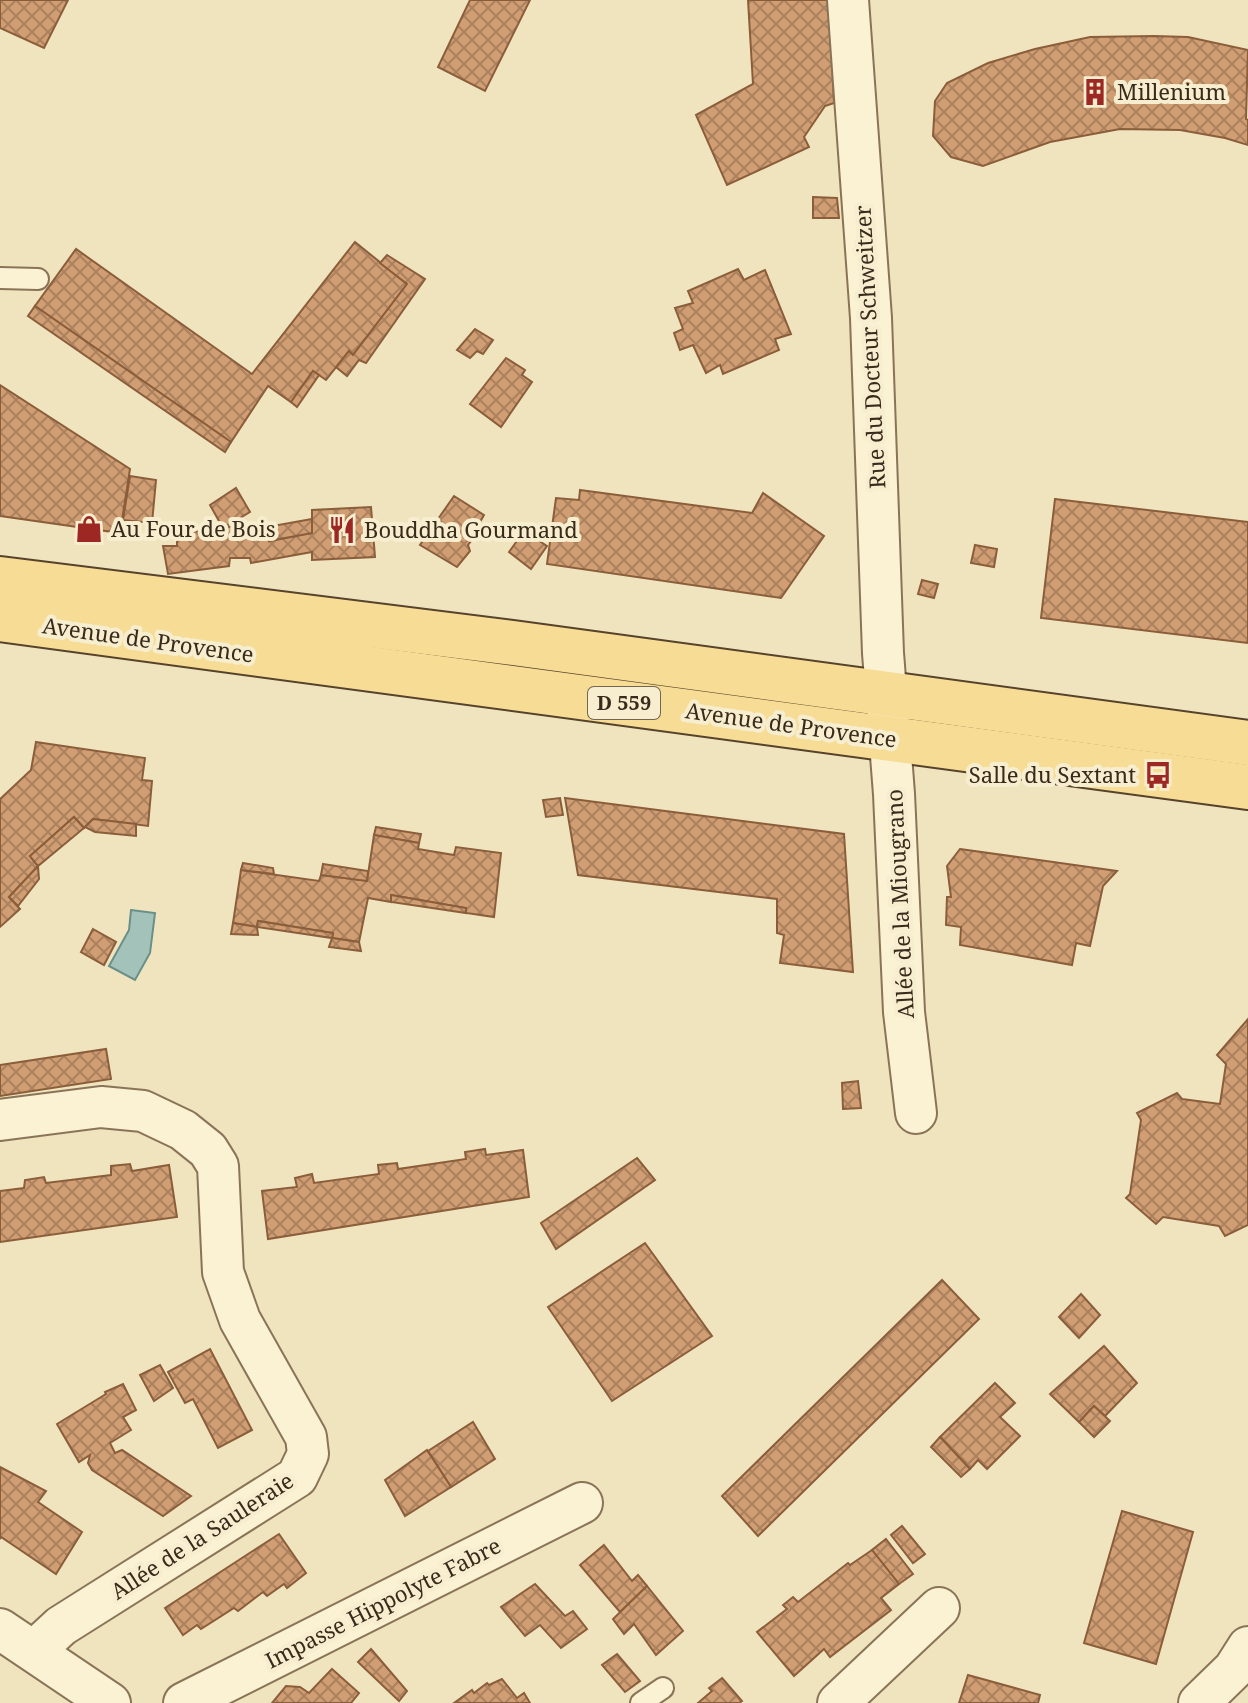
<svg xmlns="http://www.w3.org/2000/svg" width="1248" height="1703" viewBox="0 0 1248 1703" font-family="'Noto Serif',serif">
<defs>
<pattern id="building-cross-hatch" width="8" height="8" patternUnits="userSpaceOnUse" patternTransform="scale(2)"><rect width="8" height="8" fill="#d19e73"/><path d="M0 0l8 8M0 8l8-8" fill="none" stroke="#ab815e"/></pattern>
</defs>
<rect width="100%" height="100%" fill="#f0e4bf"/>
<!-- water -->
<polygon fill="#a3c2ba" stroke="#699088" stroke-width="2" points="131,910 155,913 150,953 135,980 109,966 129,930"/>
<!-- building -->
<g fill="url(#building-cross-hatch)" stroke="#8b5e3b" stroke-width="2">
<polygon points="0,0 68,0 44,48 0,28"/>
<polygon points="470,0 530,0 485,91 438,67"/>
<polygon points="748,0 829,0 834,103 825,106 804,137 809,147 727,185 696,115 753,84"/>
<polygon points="1154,36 1188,37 1248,50 1246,119 1248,120 1248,145 1225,138 1180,130 1120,129 1050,142 983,166 951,157 933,136 935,101 947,83 988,63 1035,49 1090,37"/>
<polygon points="813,197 837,198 839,218 813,218"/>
<polygon points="355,242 407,284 353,355 349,351 326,380 313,371 291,402 268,386 231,442 35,306 76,249 252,374"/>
<polygon points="387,255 425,279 366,363 359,360 347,376 336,367 349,351 353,355 407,284 380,263"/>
<polygon points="738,269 744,280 765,270 791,334 775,339 779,350 723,374 720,365 706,373 693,345 680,350 674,333 683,329 675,308 693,303 688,291"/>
<polygon points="35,306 231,442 225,452 28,316"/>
<polygon points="475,329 493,340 483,354 477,351 470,358 457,350"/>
<polygon points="506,358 525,370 522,375 532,382 501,427 470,404"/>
<polygon points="313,371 319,375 297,407 291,402"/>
<polygon points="0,385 130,469 120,533 0,516"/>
<polygon points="130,476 156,480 152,523 123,520"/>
<polygon points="236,488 250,512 223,528 210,505"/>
<polygon points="580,490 752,513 763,493 824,536 781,598 547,564 556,498 579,500"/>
<polygon points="454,496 484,515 480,522 483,526 468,545 470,551 457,567 420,545"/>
<polygon points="1055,499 1248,522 1248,643 1041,618"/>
<polygon points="371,507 375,557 312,560 312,552 251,563 250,558 230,558 229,566 168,574 163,546 177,546 177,534 266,522 269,541 312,533 312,510"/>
<polygon points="312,519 312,533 269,541 267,527"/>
<polygon points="524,531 547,546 531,569 509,552"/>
<polygon points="975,545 997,549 994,567 971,563"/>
<polygon points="922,580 938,584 934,598 918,594"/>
<polygon points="36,742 145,758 142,780 152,781 148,826 93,819 84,828 74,817 30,856 38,866 9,897 20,909 0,927 0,799 31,770"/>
<polygon points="560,798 563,815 546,817 543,800"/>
<polygon points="565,798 844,834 853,972 780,963 784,935 777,933 777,899 578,875"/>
<polygon points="74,817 84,828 38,866 30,856"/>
<polygon points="93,819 136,824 136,836 95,832 85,827"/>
<polygon points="376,827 421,834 419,843 374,835"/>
<polygon points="374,835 419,843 418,849 454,855 456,847 501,853 494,917 466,913 466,908 391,895 391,902 368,898 359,942 332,938 333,933 258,921 257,927 233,923 241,870 319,881 321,875 367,881"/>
<polygon points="960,849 1117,871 1103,886 1090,946 1076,943 1072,965 960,945 961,927 946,925 947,897 951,897 947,866"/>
<polygon points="243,863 273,868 274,874 241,870"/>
<polygon points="323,864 368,871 367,881 321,875"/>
<polygon points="38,866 39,879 18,906 9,897"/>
<polygon points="391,895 466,908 466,913 391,902"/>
<polygon points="258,921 333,933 332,938 257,927"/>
<polygon points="233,923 257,927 258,935 231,934"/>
<polygon points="93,929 116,942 104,965 81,952"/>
<polygon points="332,938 359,942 361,951 329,947"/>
<polygon points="1248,1019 1248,1225 1225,1236 1219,1226 1163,1217 1156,1224 1126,1198 1130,1194 1141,1120 1137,1113 1177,1093 1182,1099 1220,1104 1226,1064 1217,1055"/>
<polygon points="106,1049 111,1079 0,1096 0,1065"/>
<polygon points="858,1081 861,1108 843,1109 842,1083"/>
<polygon points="485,1149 486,1155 523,1150 529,1197 268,1239 262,1191 297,1187 295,1178 312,1174 314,1183 379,1174 378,1165 397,1163 398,1169 466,1159 465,1152"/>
<polygon points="637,1158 655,1180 556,1249 541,1223"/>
<polygon points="130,1164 132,1171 169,1165 177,1217 0,1242 0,1191 24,1188 25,1180 44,1177 46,1183 111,1175 111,1166"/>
<polygon points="645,1243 712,1336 612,1401 548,1307"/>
<polygon points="942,1280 979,1319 758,1536 722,1496"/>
<polygon points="1081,1294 1100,1315 1079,1338 1059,1317"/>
<polygon points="1104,1346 1137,1383 1105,1416 1094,1406 1079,1422 1050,1394"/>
<polygon points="210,1349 252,1430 218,1448 193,1399 185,1403 168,1372"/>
<polygon points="160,1365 173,1388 154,1401 140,1375"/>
<polygon points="995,1383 1015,1403 1000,1417 1020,1436 987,1469 978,1460 970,1469 940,1437"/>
<polygon points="123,1384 136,1410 123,1417 131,1430 110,1443 115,1453 122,1450 191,1496 163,1516 92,1470 88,1463 90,1455 79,1462 57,1424 106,1394 105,1392"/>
<polygon points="1094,1406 1110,1421 1094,1437 1079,1422"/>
<polygon points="473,1422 495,1459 451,1487 428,1451"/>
<polygon points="940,1437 970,1469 961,1477 931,1447"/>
<polygon points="427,1450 451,1487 405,1516 385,1480"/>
<polygon points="0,1467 46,1491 38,1502 82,1532 56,1574 1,1537 0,1539"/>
<polygon points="1122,1511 1193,1532 1156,1664 1084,1643"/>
<polygon points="902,1526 925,1554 913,1563 891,1535"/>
<polygon points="279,1534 306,1573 287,1588 284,1584 267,1596 263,1592 238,1611 234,1608 201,1629 197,1625 183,1635 165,1608"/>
<polygon points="886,1539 913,1574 899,1584 872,1550"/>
<polygon points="604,1545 632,1581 638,1575 647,1586 620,1612 580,1565"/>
<polygon points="872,1550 899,1584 881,1598 891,1610 830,1657 824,1649 794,1676 757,1632 787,1609 783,1605 793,1597 798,1602 848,1563 850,1565"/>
<polygon points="535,1584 565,1616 573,1611 587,1629 561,1648 540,1625 525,1636 501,1607"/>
<polygon points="647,1586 683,1631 656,1655 634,1624 624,1634 613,1619"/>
<polygon points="371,1649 407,1691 399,1701 358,1662"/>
<polygon points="617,1654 640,1681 625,1692 602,1665"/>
<polygon points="332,1669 359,1693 351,1703 272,1703 286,1686 300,1687 309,1693"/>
<polygon points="968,1675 1040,1695 1038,1703 959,1703"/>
<polygon points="722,1678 742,1701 739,1703 698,1703 712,1691 709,1688"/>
<polygon points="502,1679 517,1698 524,1693 530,1703 454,1703 472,1690 474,1693 487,1683 489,1685"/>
</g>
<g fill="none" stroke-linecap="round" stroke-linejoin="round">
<!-- lane casing -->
<g stroke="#8a7457" stroke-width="24">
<g id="lane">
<polyline points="0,278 38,279"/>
<polyline points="641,1703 663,1688"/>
</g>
</g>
<!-- street casing -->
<g stroke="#8a7457" stroke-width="44">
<g id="street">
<polyline points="848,0 871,318 883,653 894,794 904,1012 916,1113"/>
<polyline points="0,1120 101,1107 143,1111 183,1130 208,1150 218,1166 223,1272 240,1320 306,1437 308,1454 297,1477 61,1626 34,1651"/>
<polyline points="0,1629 110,1703"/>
<polyline points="184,1703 582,1503"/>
<polyline points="838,1703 939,1608"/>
<polyline points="1199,1703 1234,1669 1248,1647"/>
</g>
</g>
<!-- primary casing -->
<g stroke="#57422b" stroke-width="48">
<g id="primary">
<polyline points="0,579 513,643 1248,743"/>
<polyline points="0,619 1248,787"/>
</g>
</g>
<!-- lane -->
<use href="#lane" stroke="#fbf1d3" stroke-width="20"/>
<!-- street -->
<use href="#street" stroke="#fbf1d3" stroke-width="40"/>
<!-- primary -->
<use href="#primary" stroke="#f6dc94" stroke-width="44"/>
</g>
<!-- icons -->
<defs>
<g id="building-bare" transform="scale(2.16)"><path d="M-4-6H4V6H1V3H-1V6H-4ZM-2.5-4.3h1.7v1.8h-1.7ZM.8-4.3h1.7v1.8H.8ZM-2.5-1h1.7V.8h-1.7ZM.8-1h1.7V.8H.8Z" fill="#9d2823" stroke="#f7eecf" stroke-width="2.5" paint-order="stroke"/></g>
<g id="shop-bare" transform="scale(2.16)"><path d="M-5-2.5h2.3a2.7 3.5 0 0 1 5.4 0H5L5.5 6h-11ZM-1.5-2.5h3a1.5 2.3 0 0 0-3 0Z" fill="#9d2823" stroke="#f7eecf" stroke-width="2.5" paint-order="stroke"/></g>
<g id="restaurant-bare" transform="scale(2.16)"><path d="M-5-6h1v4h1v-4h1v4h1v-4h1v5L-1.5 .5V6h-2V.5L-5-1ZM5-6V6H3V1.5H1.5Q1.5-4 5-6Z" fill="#9d2823" stroke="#f7eecf" stroke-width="2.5" paint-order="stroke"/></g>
<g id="bus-bare" transform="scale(2.16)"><path d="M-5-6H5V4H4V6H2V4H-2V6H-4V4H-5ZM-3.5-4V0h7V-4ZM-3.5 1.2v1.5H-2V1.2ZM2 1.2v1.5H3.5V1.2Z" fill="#9d2823" stroke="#f7eecf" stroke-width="2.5" paint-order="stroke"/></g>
</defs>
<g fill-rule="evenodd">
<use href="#building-bare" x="1095" y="92"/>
<use href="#shop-bare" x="89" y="529"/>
<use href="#restaurant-bare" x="342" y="530"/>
<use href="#bus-bare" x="1158" y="775"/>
</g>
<g text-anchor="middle" stroke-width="8" stroke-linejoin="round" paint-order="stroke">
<!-- shield labels -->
<rect fill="#f7eecf" stroke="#726652" stroke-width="2" x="588" y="687" width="72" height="32" rx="6"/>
<g font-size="20" font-weight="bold" fill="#392b1c">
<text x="624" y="710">D 559</text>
</g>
<!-- poi labels -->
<g font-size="22" fill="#392b1c" stroke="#f7eecf" text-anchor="start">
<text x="1117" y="100">Millenium</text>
<text x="111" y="537">Au Four de Bois</text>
<text x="364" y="538">Bouddha Gourmand</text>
<text x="1136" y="783" text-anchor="end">Salle du Sextant</text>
</g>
<!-- street labels -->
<g font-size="22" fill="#392b1c" stroke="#f7eecf">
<text transform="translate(870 347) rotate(-93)" y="8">Rue du Docteur Schweitzer</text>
<text transform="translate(148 640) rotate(8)" y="8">Avenue de Provence</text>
<text transform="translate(791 725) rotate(8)" y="8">Avenue de Provence</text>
<text transform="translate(900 904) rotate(-93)" y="8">Allée de la Miougrano</text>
<text transform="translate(202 1536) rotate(-33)" y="8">Allée de la Sauleraie</text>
<text transform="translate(383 1603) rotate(-27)" y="8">Impasse Hippolyte Fabre</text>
</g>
</g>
</svg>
